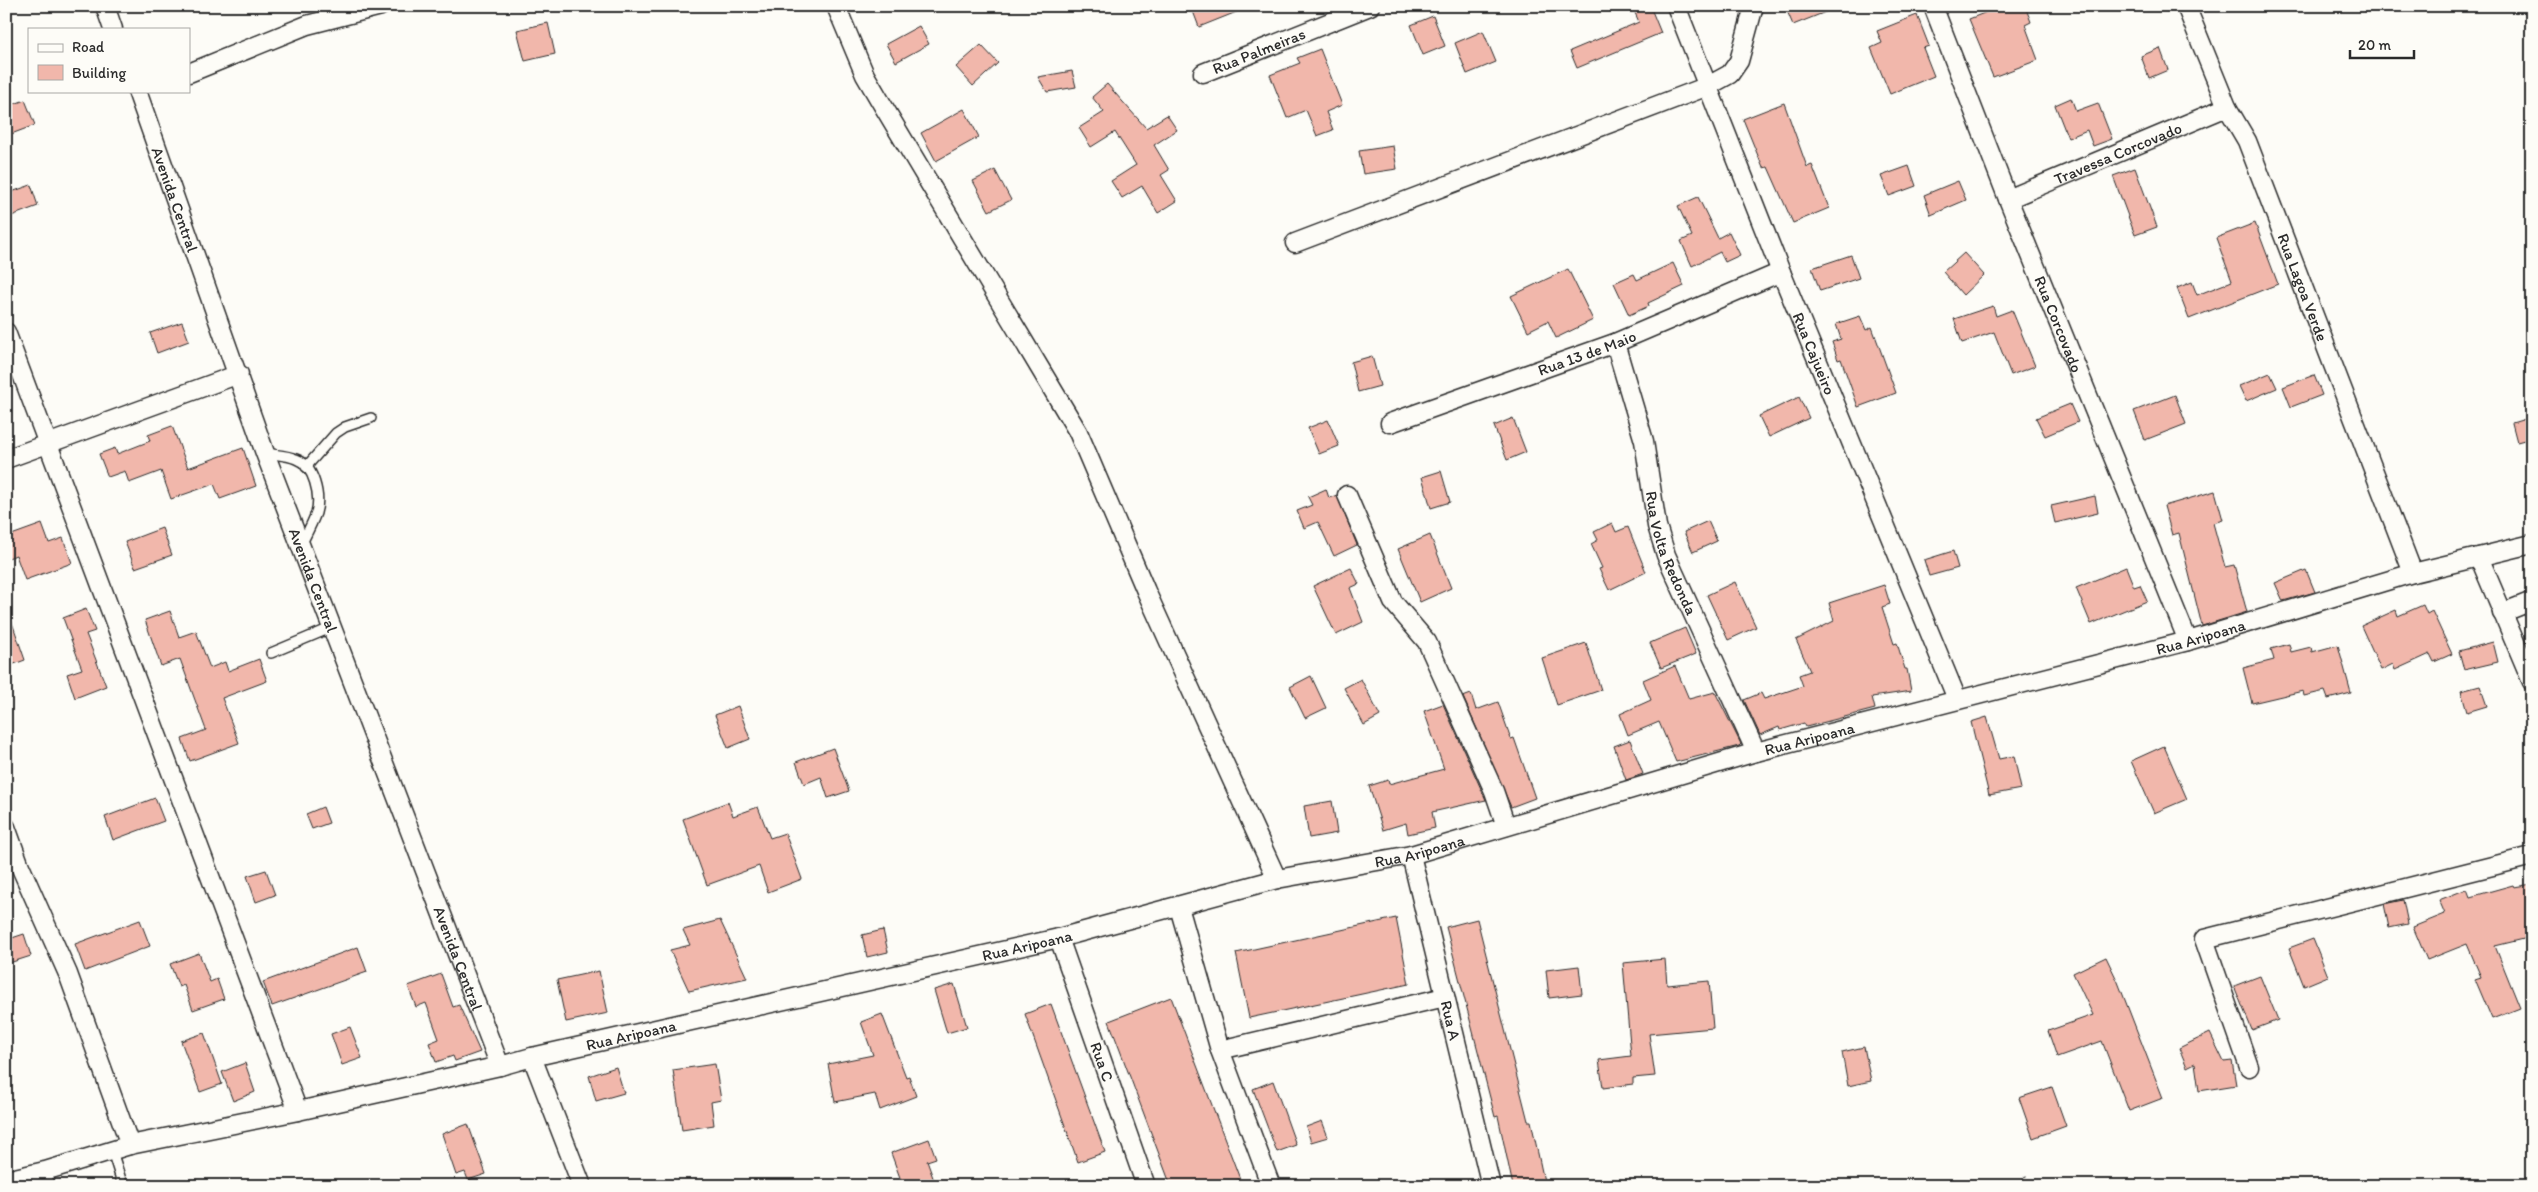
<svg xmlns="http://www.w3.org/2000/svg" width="2538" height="1192" viewBox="0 0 2538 1192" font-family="Itim,sans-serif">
<rect width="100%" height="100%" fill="#fdfcf7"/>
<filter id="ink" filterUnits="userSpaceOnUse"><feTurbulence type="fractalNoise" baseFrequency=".02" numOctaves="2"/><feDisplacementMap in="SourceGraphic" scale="10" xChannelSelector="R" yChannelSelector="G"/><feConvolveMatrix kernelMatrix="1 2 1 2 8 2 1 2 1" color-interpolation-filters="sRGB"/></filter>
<g filter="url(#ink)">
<!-- building -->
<g fill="#f1b7ab" stroke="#2b2b2b">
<polygon points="1191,6 1249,6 1249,7 1199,27"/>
<polygon points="1632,6 1650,6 1661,33 1577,68 1570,51 1639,22"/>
<polygon points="1785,6 1838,6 1838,7 1793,25"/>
<polygon points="2002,6 2025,6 2031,22 2025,25 2038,60 1993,77 1969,19"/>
<polygon points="1917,15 1929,46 1923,48 1934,76 1890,94 1871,48 1882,43 1877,31"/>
<polygon points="1433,16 1445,46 1423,55 1411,25"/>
<polygon points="548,23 555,54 525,61 517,30"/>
<polygon points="919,26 929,44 896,62 886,44"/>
<polygon points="1483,31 1496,62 1467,74 1455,43"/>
<polygon points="981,45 998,63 973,86 956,67"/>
<polygon points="2160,48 2168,70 2149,78 2141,56"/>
<polygon points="1320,49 1342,105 1326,112 1333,130 1317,136 1306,110 1287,118 1270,75 1300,63 1297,58"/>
<polygon points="1072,71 1076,87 1047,92 1038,77"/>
<polygon points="1107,84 1146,128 1167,115 1177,130 1154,145 1169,170 1161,175 1177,201 1158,213 1142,186 1122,198 1111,181 1136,165 1115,132 1091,147 1079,128 1104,112 1092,97"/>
<polygon points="2071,98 2076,111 2098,103 2112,139 2093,146 2087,130 2068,138 2055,105"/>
<polygon points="25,100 35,125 6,136 6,107"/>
<polygon points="1784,103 1807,167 1812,165 1829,208 1793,223 1768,167 1763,168 1743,119"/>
<polygon points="964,109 979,137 936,161 921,133"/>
<polygon points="1393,146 1397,169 1363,174 1359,151"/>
<polygon points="1909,166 1916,186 1889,196 1881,176"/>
<polygon points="2135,168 2157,227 2135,235 2113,176"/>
<polygon points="995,170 1011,200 989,211 973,181"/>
<polygon points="1958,181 1966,200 1931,215 1924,195"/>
<polygon points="31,185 38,206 6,218 6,194"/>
<polygon points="1698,197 1718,238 1729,232 1740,255 1725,262 1720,252 1692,266 1681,241 1692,236 1678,206"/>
<polygon points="2255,223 2278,284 2189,319 2177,288 2192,282 2197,295 2232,281 2216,238"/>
<polygon points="1964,253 1984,275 1963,295 1943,272"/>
<polygon points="1851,255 1859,278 1820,291 1812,268"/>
<polygon points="1673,263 1684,286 1648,303 1649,306 1629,315 1614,283 1634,274 1637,280"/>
<polygon points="1568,269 1593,320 1556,338 1548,321 1528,331 1511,296"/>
<polygon points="1993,306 1996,316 2012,310 2035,366 2011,375 1994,332 1962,343 1954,319"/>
<polygon points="1860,316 1866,330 1872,327 1896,393 1858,407 1841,359 1838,360 1832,342 1841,339 1836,324"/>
<polygon points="182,322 189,341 157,353 150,333"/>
<polygon points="1372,356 1380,386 1358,392 1351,362"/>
<polygon points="2270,373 2277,388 2246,401 2239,386"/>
<polygon points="2314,375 2322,395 2291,407 2283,387"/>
<polygon points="2175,395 2186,424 2145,440 2134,411"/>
<polygon points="1799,397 1809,418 1769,437 1759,416"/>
<polygon points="2070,404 2078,422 2045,436 2036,418"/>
<polygon points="2532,417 2532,438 2517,442 2512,423"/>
<polygon points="1513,418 1526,452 1507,460 1494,426"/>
<polygon points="1328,420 1339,446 1319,454 1308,428"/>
<polygon points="172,426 188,468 243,448 256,486 220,499 214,484 171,499 161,471 129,483 125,471 108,477 99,454 115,448 117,454 150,441 148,435"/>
<polygon points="1441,471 1450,502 1431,508 1422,477"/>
<polygon points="1326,489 1329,498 1337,495 1357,545 1334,556 1318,522 1304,528 1297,511 1312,505 1308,497"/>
<polygon points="2215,491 2223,520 2213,523 2225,567 2234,565 2247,612 2202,626 2179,533 2172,535 2164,506"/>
<polygon points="2095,496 2098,513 2055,523 2051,506"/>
<polygon points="1708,521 1717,541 1693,552 1684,532"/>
<polygon points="1612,523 1616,532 1628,527 1646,572 1609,590 1599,569 1602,568 1591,544 1598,540 1594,532"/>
<polygon points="42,524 49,543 63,538 72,563 25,580 16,555 6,559 6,537"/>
<polygon points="162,528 172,555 135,568 125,542"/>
<polygon points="1430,535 1451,588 1420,602 1398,549"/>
<polygon points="1953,551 1958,568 1929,576 1924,560"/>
<polygon points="2126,567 2134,587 2140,585 2147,601 2091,624 2076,588"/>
<polygon points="1351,568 1359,584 1350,588 1363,622 1336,635 1313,586"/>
<polygon points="2306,570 2315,592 2283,601 2275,583"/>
<polygon points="1735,582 1756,627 1728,640 1707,595"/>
<polygon points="1884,585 1890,604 1882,607 1894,644 1897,643 1905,669 1907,669 1911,691 1872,697 1875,709 1806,727 1804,723 1780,730 1779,727 1760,735 1744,700 1761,693 1764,699 1803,686 1799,675 1810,671 1796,640 1834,621 1829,603"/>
<polygon points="2423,605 2427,614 2432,611 2452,654 2434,662 2430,654 2395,670 2393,664 2381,670 2361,626 2396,610 2398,616"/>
<polygon points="86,609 95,631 86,634 106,686 75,698 67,674 82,669 63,618"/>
<polygon points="170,611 179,637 196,631 210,668 225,662 228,671 259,659 267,681 222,698 239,743 190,761 182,739 206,730 180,659 161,666 145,620"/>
<polygon points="9,614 25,660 6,667 6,615"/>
<polygon points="1685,628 1696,654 1661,668 1650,643"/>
<polygon points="2493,642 2498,662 2464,670 2459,651"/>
<polygon points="1586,643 1601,690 1557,705 1542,658"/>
<polygon points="2289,644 2291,652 2311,647 2312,652 2338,645 2351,693 2328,699 2325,691 2304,696 2303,691 2252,703 2243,668 2274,660 2271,649"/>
<polygon points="1675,666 1689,699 1715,692 1741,744 1739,746 1676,762 1659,722 1628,735 1620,714 1651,700 1643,680"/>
<polygon points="1311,676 1326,708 1305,718 1290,687"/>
<polygon points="1361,679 1380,716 1364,725 1344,688"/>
<polygon points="2480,686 2487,706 2467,712 2461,691"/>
<polygon points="1471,694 1476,710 1498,702 1511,739 1514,738 1535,798 1511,807 1463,697"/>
<polygon points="1443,704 1486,800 1432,812 1435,828 1408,834 1406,823 1383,830 1369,786 1388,780 1389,784 1444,769 1424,711"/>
<polygon points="738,706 750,739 728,748 715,715"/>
<polygon points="1987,717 1999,759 2014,756 2021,789 1989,795 1971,722"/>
<polygon points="1630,740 1643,774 1626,780 1614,746"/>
<polygon points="2164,746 2187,799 2154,813 2131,761"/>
<polygon points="833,748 849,791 828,798 821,777 804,784 796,762"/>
<polygon points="155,798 164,821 113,840 105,817"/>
<polygon points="1332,801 1337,833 1309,838 1304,806"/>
<polygon points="728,802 733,816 758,807 770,838 785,833 802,879 768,892 759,866 707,885 683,819"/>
<polygon points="323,807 329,823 312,829 306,814"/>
<polygon points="266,870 275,895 256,902 247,876"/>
<polygon points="2532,884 2532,937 2495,946 2520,1008 2492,1019 2475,979 2481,977 2467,944 2427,960 2413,927 2445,914 2439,900 2467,889 2470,897 2513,885 2514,887"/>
<polygon points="2403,900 2408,924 2389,928 2384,904"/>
<polygon points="1396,918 1409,984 1249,1018 1236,953"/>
<polygon points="1477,919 1528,1121 1531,1121 1545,1186 1513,1186 1498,1116 1495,1117 1446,927"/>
<polygon points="140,920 150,946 85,971 75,944"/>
<polygon points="720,920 747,978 689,991 670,950 690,945 683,930"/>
<polygon points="883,930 888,952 867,957 862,935"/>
<polygon points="24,934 31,956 6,964 6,940"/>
<polygon points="2313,939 2328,976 2304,986 2289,948"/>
<polygon points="358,947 367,972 272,1006 263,982"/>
<polygon points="199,953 210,982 217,979 224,999 193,1010 184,985 179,987 170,964"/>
<polygon points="2106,957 2118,982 2163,1098 2129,1111 2102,1041 2057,1057 2048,1031 2093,1015 2073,973"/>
<polygon points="1665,959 1667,985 1709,981 1713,1028 1649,1034 1655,1076 1633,1078 1633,1084 1603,1088 1599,1060 1631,1056 1623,963"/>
<polygon points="1579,966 1582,994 1549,998 1546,970"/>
<polygon points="599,971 608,1013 566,1022 557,980"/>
<polygon points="441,974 453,1007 459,1005 480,1052 455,1061 453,1056 436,1062 429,1043 439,1039 426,1003 416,1007 408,986"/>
<polygon points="2260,976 2278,1020 2252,1030 2234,986"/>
<polygon points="954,984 967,1027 947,1033 934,990"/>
<polygon points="1171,997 1240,1179 1221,1186 1171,1186 1109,1021"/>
<polygon points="1051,1004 1105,1152 1078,1162 1025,1014"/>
<polygon points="882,1014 906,1077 909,1076 916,1096 880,1110 875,1094 835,1102 828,1064 873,1055 861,1022"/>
<polygon points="350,1027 362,1058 342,1065 331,1034"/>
<polygon points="204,1033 222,1084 200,1092 181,1041"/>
<polygon points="2210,1033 2224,1062 2232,1061 2236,1085 2199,1091 2195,1063 2187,1067 2179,1048"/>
<polygon points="1864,1047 1871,1081 1848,1086 1842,1052"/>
<polygon points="245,1063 255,1092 233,1101 222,1072"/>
<polygon points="715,1064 721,1100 711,1102 714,1125 682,1130 673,1070"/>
<polygon points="616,1067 624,1093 596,1101 589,1076"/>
<polygon points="1273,1081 1296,1145 1277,1152 1253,1089"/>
<polygon points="2052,1087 2066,1126 2033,1138 2019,1098"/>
<polygon points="1322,1121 1328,1137 1311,1142 1306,1127"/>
<polygon points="468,1124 486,1174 468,1180 465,1172 456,1175 442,1134"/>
<polygon points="929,1139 936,1158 927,1161 936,1186 903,1186 891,1153"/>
</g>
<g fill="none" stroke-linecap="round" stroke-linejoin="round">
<!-- service casing -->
<g stroke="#2b2b2b" stroke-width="12">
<g id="service">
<path d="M265 453C275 455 287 455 296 459 314 465 321 496 316 513 312 524 306 535 301 545"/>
<polyline points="306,467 336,433 345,427 371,418"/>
<polyline points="271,653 333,627"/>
<polyline points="112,1151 123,1186"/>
<polyline points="45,1171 50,1186"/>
</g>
</g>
<!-- minor casing -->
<g stroke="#2b2b2b" stroke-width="21">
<g id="minor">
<polyline points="105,6 113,29"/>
<polyline points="836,6 865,75 879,99 1078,432 1146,591 1277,879"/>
<path id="s1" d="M1676 6 1781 272 1957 699"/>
<path id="s2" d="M1933 6 2008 199 2188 641"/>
<path id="s3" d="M2186 6 2227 107 2247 141 2413 573"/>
<polyline points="189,73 307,25 381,6"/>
<path id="s4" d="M1203 73 1370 6"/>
<path id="s5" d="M137 91 265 453 500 1066"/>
<path id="s6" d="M2008 199 2227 107"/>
<polyline points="1295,243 1708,86 1730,74 1739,61 1754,6"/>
<polyline points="6,332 298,1111"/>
<path id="s7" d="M1615 343 1644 441 1657 526 1666 555 1756 752"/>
<path id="s8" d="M1390 423 1615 343 1781 272"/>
<polyline points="6,459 239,374"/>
<polyline points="1347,495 1393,602 1427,642 1494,791 1506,826"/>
<polyline points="2479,557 2532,682"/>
<polyline points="2502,613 2532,601"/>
<polyline points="6,827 20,866 68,974 130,1145"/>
<path id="s9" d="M1411 855 1491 1186"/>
<polyline points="1179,907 1220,1050 1271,1186"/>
<path id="s10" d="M1059 938 1146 1186"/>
<polyline points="1220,1050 1445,997"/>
<polyline points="532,1057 582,1186"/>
<polyline points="2249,1067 2204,939 2532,856"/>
<path id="s11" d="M6 1180 45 1171 130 1145 298 1111 500 1066 532 1057 1059 938 1277 879 1411 855 1756 752 2188 641 2413 573 2532 544"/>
</g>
</g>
<!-- path -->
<polyline stroke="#2b2b2b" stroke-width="3" stroke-dasharray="1 4" stroke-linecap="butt" points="2025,1176 2030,1186"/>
<!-- service -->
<use href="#service" stroke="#fdfcf7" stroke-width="9"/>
<!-- minor -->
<use href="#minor" stroke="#fdfcf7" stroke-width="18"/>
</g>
</g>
<g text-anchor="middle" stroke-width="4" stroke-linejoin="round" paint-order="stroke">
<!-- street labels -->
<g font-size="16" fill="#2b2b2b" stroke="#fdfcf7">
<text dy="6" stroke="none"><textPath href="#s4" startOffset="60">Rua Palmeiras</textPath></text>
<text dy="6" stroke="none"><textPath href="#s6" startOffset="119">Travessa Corcovado</textPath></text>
<text dy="6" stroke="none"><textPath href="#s5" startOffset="115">Avenida Central</textPath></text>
<text dy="6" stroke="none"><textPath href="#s3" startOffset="305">Rua Lagoa Verde</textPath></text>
<text dy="6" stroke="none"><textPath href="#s2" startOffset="342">Rua Corcovado</textPath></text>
<text dy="6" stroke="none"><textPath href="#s8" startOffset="209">Rua 13 de Maio</textPath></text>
<text dy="6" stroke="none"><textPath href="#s1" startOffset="374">Rua Cajueiro</textPath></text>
<text dy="6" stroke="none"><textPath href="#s7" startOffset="218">Rua Volta Redonda</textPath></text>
<text dy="6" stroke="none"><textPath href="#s5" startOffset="520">Avenida Central</textPath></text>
<text dy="6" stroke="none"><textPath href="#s11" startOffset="2262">Rua Aripoana</textPath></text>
<text dy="6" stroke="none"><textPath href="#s11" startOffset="1858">Rua Aripoana</textPath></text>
<text dy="6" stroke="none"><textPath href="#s11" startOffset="1452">Rua Aripoana</textPath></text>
<text dy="6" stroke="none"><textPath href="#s11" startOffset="1048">Rua Aripoana</textPath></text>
<text dy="6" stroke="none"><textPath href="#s5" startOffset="925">Avenida Central</textPath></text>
<text dy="6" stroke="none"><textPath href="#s9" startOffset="170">Rua A</textPath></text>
<text dy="6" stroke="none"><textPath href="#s11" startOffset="642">Rua Aripoana</textPath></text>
<text dy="6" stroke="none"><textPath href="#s10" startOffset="131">Rua C</textPath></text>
</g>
</g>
<!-- margin -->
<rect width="2538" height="1192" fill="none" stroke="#fdfcf7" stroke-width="25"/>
<rect x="12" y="12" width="2513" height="1167" fill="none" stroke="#2b2b2b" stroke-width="2" filter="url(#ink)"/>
<!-- legend -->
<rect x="28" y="28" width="162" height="65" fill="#fdfcf7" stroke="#a9a8a5"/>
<rect x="38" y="44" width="25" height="8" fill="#fdfcf7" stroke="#a9a8a5"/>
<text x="72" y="52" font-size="15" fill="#2b2b2b">Road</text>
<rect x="38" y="65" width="25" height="15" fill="#f1b7ab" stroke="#a9a8a5"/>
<text x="72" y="78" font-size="15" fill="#2b2b2b">Building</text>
<!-- scale -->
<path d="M2350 50v8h64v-8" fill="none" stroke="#2b2b2b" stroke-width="2.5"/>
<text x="2358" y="50" font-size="15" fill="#2b2b2b" stroke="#fdfcf7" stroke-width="4" paint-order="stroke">20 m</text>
</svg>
